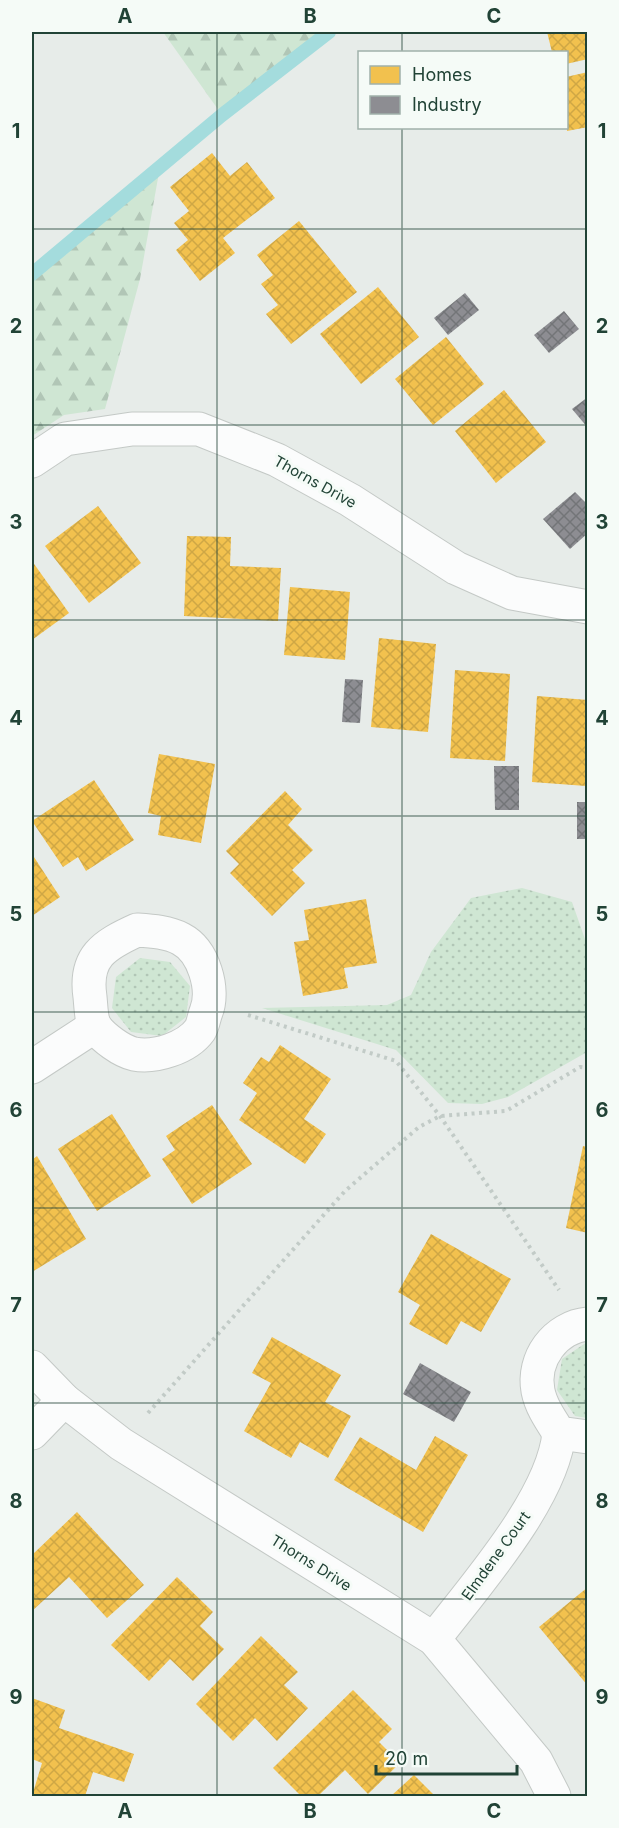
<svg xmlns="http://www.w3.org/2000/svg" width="619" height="1828" viewBox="0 0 619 1828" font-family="Inter,sans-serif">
<defs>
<pattern id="grass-dots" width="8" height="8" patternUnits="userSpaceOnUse" patternTransform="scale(1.5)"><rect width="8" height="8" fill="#cfe6d3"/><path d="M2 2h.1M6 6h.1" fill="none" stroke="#b1c6b6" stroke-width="1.8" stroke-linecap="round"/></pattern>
<pattern id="forest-firs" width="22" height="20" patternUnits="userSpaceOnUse" patternTransform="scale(1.5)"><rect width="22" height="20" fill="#cfe6d3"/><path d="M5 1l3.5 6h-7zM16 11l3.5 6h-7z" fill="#b1c6b6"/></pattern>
<pattern id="homes-cross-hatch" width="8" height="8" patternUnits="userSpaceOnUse" patternTransform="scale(1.5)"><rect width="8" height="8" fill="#f2c14e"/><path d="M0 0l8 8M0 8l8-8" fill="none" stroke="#cfa745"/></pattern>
<pattern id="industry-cross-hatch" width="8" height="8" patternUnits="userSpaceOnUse" patternTransform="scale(1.5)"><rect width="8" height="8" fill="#8d8d92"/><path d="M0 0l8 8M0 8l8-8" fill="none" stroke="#737578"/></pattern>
</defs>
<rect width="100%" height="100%" fill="#e7ece9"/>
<!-- grass -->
<g fill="url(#grass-dots)">
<polygon points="522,888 572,902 587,945 587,1052 508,1097 482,1104 448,1103 396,1050 262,1008 387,1005 411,995 431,952 471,898"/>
<polygon points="140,958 170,962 190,986 186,1017 162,1036 131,1032 112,1008 116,977"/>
<polygon points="587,1342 587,1418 575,1416 557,1390 562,1359"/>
</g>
<!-- forest -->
<g fill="url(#forest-firs)">
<polygon points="163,32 329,32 222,115"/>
<polygon points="160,167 140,279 105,409 64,415 32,436 32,274"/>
</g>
<!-- homes -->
<g fill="url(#homes-cross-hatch)">
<polygon points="547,32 588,32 588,59 566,64 566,52 552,52"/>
<polygon points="588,72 588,127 567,131 566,77"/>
<polygon points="212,153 230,176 247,162 275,198 223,238 235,253 200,281 176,250 188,240 174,223 189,211 170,187"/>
<polygon points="299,221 357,292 291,344 266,314 278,305 261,284 273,275 257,255"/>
<polygon points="378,287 419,337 361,384 320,334"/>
<polygon points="446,337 484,384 433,425 395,379"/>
<polygon points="504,390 546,442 496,483 455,431"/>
<polygon points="98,506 141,563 89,603 45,546"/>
<polygon points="187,536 231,537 230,566 281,568 278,621 184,616"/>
<polygon points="32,561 69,613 32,640"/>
<polygon points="290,587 350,592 345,660 284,655"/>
<polygon points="379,638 436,644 428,732 371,727"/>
<polygon points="455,670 510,674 505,761 450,758"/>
<polygon points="537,696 588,700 586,786 532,782"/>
<polygon points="159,754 215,764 201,843 158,835 161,816 148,813"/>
<polygon points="94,780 134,840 86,871 78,857 63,867 32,821"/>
<polygon points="285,791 302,809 288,825 313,850 292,870 305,883 272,916 230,873 239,864 226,851"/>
<polygon points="32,854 60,897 32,916"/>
<polygon points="366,899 377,963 344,968 348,988 303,996 294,942 309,940 304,910"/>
<polygon points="280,1045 331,1079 304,1119 326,1134 305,1164 239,1120 257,1093 243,1083 261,1057 269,1062"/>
<polygon points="212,1105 252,1164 192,1204 162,1159 175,1150 166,1136"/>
<polygon points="112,1114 151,1176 97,1211 58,1149"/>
<polygon points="583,1146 588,1147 588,1233 566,1228"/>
<polygon points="37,1156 86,1239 32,1272 32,1160"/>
<polygon points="431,1234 511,1279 481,1332 461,1321 447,1345 409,1324 420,1305 398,1292"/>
<polygon points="272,1337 341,1375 325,1402 351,1416 328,1458 300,1442 291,1458 244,1431 271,1383 252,1373"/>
<polygon points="435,1436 468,1455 423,1532 334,1480 360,1437 416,1470"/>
<polygon points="77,1512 144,1585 107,1618 69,1577 32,1611 32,1555"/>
<polygon points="177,1577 213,1612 200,1626 224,1649 193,1681 170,1659 149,1681 111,1645"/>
<polygon points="588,1587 588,1686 539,1627"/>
<polygon points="261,1636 298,1672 284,1685 308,1708 277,1741 255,1718 233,1741 196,1704"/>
<polygon points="353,1690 392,1729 379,1742 400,1763 368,1794 345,1770 318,1796 301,1796 273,1768"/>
<polygon points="32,1698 65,1710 59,1728 134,1754 124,1782 93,1772 85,1796 32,1796 42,1763 32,1759"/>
<polygon points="414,1775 435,1796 391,1796"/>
</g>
<!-- industry -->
<g fill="url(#industry-cross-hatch)">
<polygon points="465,293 479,310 448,335 434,318"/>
<polygon points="564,311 579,329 549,353 534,335"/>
<polygon points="588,397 588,428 572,409"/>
<polygon points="575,492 588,505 588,533 570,549 543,519"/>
<polygon points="345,679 363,680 360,723 342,722"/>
<polygon points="494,766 519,766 519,810 495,810"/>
<rect x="577" y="802" width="11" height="37"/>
<polygon points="420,1363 471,1392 454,1422 403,1394"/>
</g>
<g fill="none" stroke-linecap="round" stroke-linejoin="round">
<!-- stream -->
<polyline stroke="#a4dcdd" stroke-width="14" points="32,274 222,115 329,32"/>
<!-- minor casing -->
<g stroke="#c4c9c6" stroke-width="35">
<g id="minor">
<polyline points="32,461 65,439 132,429 199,429 277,460 350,500 456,568 512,593 588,607"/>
<path d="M137 930C152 931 168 932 181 939 204 951 215 990 206 1012 204 1017 203 1025 200 1030 187 1048 155 1058 134 1054 121 1051 104 1038 96 1028 91 1021 91 1006 90 997 84 957 104 945 137 930Z"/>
<polyline points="32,1067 95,1026"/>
<path d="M588 1324C555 1327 532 1359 538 1391 541 1406 550 1419 559 1433L588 1437"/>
<polyline points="32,1367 64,1400 121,1444 434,1639 536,1761 554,1796"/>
<polyline points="32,1433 64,1400"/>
<path d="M434 1639C474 1587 553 1498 559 1433"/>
</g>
</g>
<!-- path -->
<g stroke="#c2cbc7" stroke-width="4" stroke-dasharray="3 4.5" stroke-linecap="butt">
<polyline points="248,1015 396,1061 440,1116 559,1290"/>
<polyline points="148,1413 345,1191 419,1127 440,1116 506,1111 580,1067 588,1068"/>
</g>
<!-- minor -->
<use href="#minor" stroke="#fbfcfc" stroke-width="33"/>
</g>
<!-- grid -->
<path fill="none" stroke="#214336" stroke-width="1.5" stroke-opacity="0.55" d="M217 32V1796M402 32V52M402 128V1796M32 229H588M32 425H588M32 620H588M32 816H588M32 1012H588M32 1208H588M32 1403H588M32 1599H588"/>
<g text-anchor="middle" stroke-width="6" stroke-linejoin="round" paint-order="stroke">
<!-- street labels -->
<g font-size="15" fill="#214336" stroke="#f5fbf7">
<text transform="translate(315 482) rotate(29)" y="5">Thorns Drive</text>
<text transform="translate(496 1556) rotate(-54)" y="5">Elmdene Court</text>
<text transform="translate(311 1563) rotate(32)" y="5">Thorns Drive</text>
</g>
</g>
<!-- border -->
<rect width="619" height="1828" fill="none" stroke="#f5fbf7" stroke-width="66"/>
<!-- legend -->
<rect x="358" y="51" width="210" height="78" fill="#f5fbf7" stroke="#a0b1aa" stroke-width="1.5"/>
<rect x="370" y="66" width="30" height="18" fill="#f2c14e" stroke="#a0b1aa" stroke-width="1.5"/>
<text x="412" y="81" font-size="18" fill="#214336">Homes</text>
<rect x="370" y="96" width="30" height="18" fill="#8d8d92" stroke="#a0b1aa" stroke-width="1.5"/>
<text x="412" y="111" font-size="18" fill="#214336">Industry</text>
<!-- scale -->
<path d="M376 1765v9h141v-9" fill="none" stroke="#214336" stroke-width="3"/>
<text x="385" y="1765" font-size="18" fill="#214336" stroke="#f5fbf7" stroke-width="4.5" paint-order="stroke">20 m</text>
<rect x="33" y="33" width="553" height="1762" fill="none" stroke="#214336" stroke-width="2"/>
<g font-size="20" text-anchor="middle" font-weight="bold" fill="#214336">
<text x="125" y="23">A</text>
<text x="310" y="23">B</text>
<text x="494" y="23">C</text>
<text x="16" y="138">1</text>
<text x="602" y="138">1</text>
<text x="16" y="333">2</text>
<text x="602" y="333">2</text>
<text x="16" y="529">3</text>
<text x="602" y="529">3</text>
<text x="16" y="725">4</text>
<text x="602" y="725">4</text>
<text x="16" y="921">5</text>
<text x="602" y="921">5</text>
<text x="16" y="1117">6</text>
<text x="602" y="1117">6</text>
<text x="16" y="1312">7</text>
<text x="602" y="1312">7</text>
<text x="16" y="1508">8</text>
<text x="602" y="1508">8</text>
<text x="16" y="1704">9</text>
<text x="602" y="1704">9</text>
<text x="125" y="1818">A</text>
<text x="310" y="1818">B</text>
<text x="494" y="1818">C</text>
</g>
</svg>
